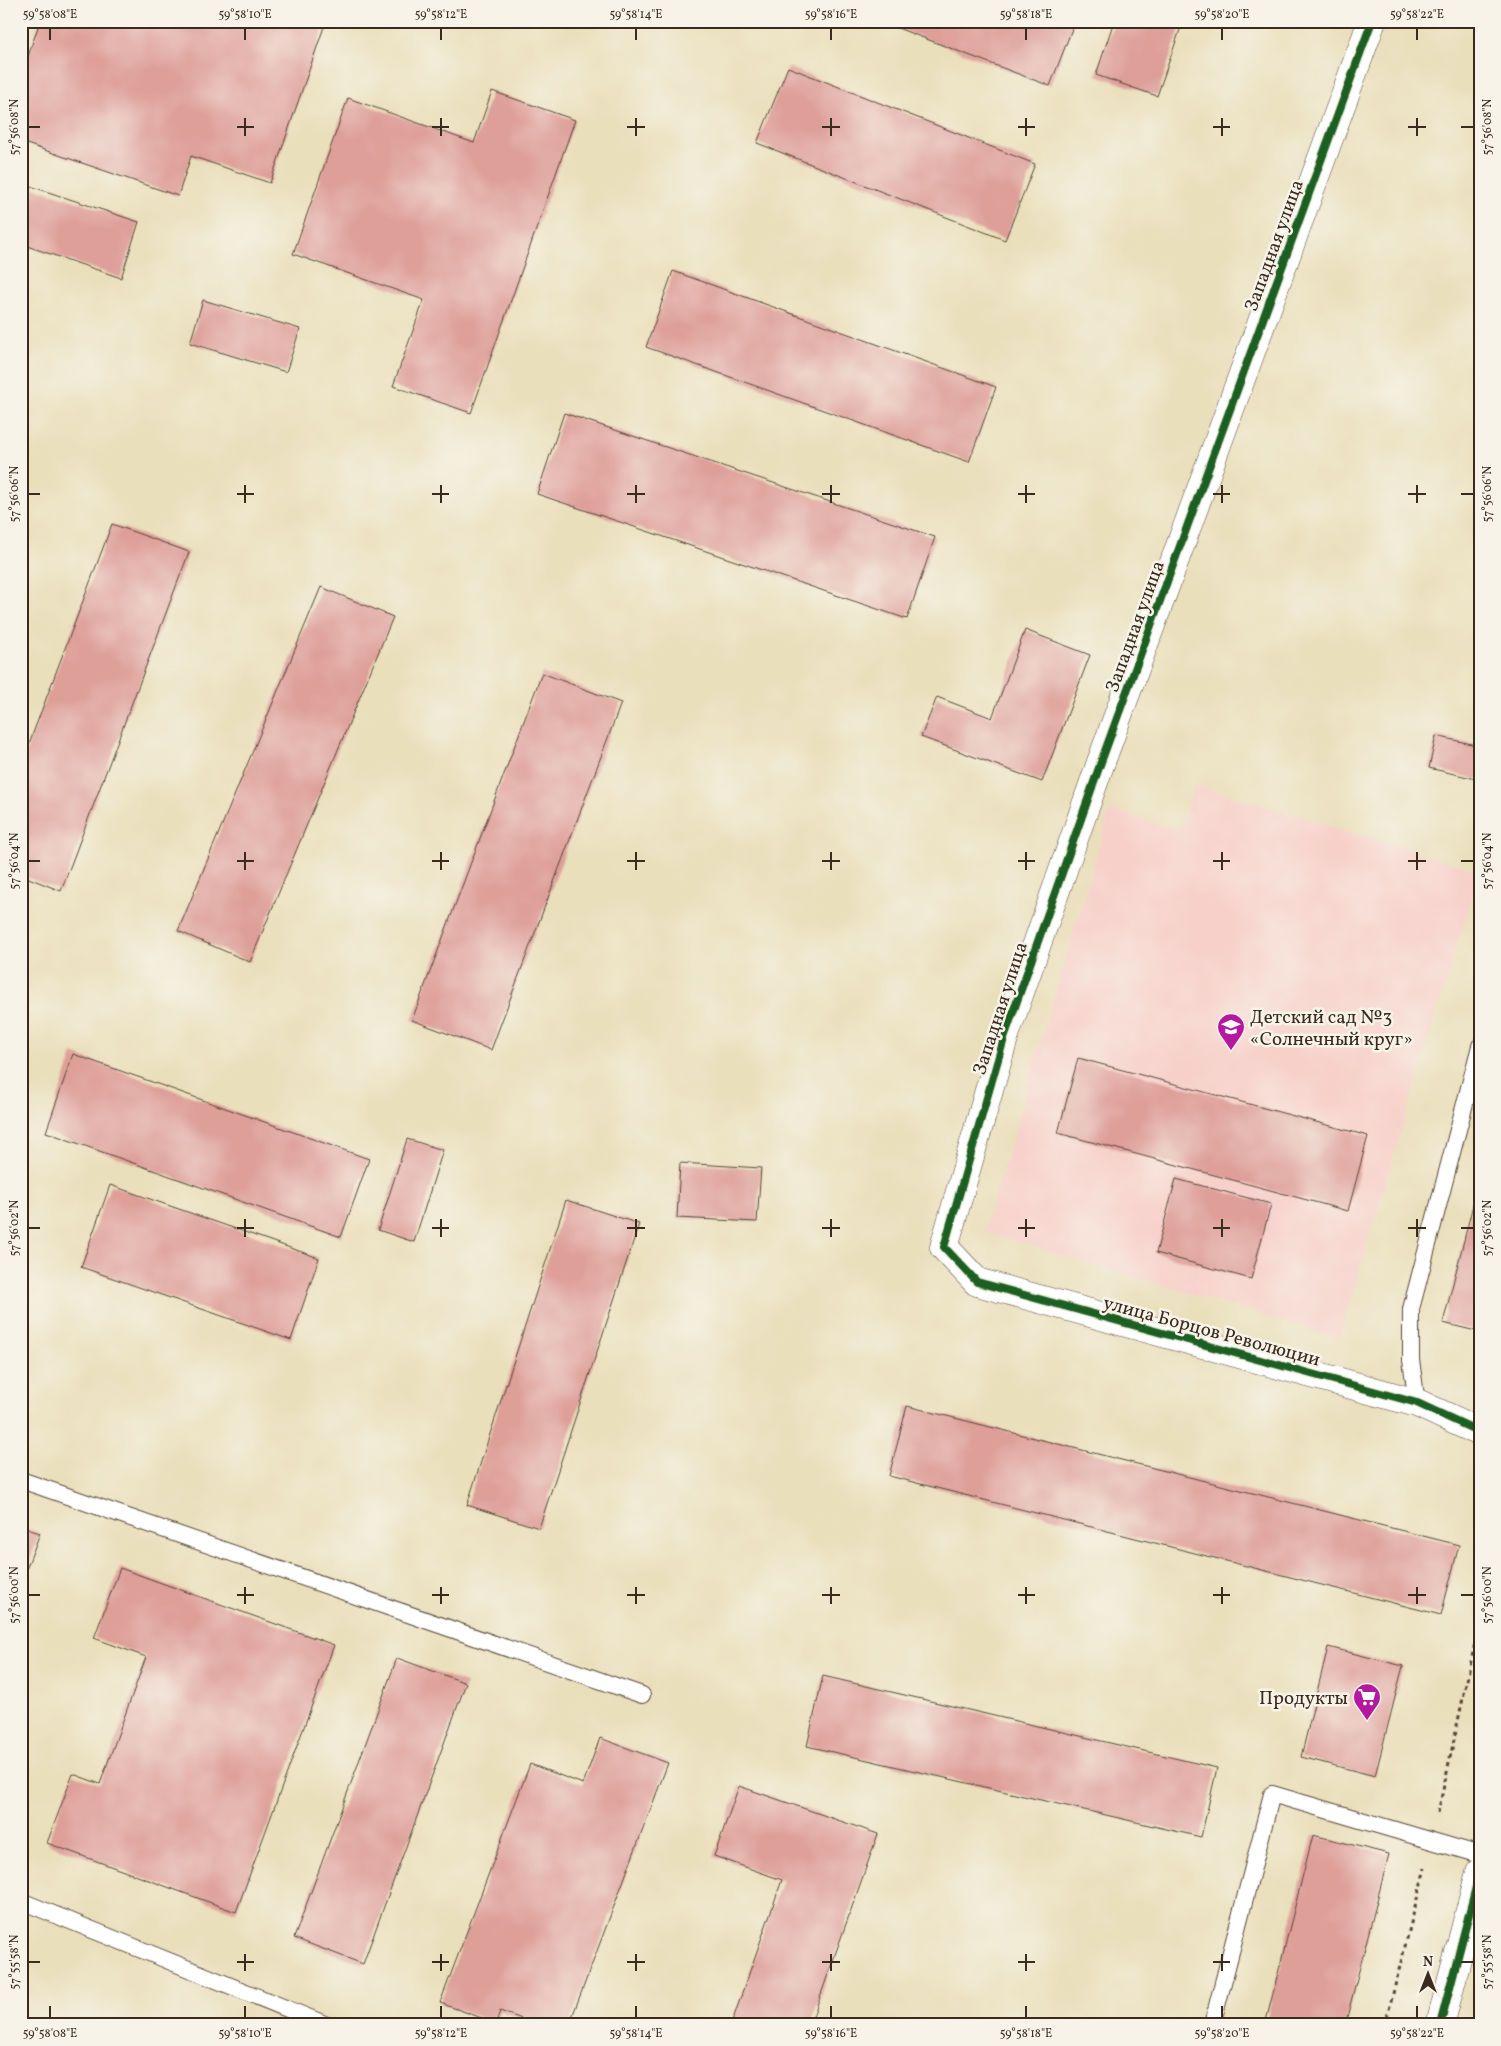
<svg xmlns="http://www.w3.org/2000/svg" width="1501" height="2046" viewBox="0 0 1501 2046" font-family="Vollkorn,serif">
<rect width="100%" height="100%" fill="#f7f3e8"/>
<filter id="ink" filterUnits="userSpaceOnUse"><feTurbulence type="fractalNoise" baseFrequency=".02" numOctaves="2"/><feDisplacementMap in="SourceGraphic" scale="10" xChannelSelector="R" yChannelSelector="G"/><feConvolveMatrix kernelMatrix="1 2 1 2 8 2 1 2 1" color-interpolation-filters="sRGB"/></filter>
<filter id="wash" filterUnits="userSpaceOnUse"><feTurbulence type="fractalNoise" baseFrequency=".0096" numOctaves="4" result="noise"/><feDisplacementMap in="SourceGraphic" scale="20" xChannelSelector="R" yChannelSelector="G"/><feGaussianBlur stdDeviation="1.12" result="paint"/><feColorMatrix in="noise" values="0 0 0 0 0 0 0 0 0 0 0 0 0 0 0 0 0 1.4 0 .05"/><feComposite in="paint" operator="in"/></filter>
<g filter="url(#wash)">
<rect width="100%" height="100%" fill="#eadfbb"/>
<!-- built -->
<polygon fill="#f7d0ca" points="1194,785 1479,871 1339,1338 984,1232 1110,810 1180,831"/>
<g id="blocks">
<!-- building -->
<g fill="#de9f99">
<polygon points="40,21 326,21 270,183 191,156 178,196 21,142 21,77"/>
<polygon points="879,21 1075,21 1050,86"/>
<polygon points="1114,21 1183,21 1157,96 1096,75"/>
<polygon points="788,67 1035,164 1005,240 757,143"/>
<polygon points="492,91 575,120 471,413 393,386 424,300 293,254 348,98 474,143"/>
<polygon points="21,183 139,222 121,278 21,244"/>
<polygon points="673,271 996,387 969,462 646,347"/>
<polygon points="203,300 300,329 286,372 190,343"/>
<polygon points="564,413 935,537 907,619 537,494"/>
<polygon points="112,524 189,552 61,891 21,875 21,765"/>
<polygon points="321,587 393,617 250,962 178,931"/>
<polygon points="1025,630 1090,655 1042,782 921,737 937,697 992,718"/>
<polygon points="542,673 621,703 491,1050 412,1020"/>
<polygon points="1436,736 1480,746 1480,780 1429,768"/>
<polygon points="73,1054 369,1159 341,1237 46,1132"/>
<polygon points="1078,1058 1368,1136 1348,1211 1058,1133"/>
<polygon points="407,1139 443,1150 414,1242 378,1230"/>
<polygon points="680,1163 761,1168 757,1222 677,1218"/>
<polygon points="1176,1179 1271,1204 1251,1279 1156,1253"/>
<polygon points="1479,1181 1480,1181 1480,1332 1443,1323"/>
<polygon points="110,1185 319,1258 291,1340 81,1267"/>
<polygon points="566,1200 639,1224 539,1528 467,1505"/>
<polygon points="907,1406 1459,1545 1441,1615 889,1476"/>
<polygon points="21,1527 40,1533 21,1583"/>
<polygon points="120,1568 334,1645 236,1912 47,1843 73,1774 100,1784 146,1657 94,1638"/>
<polygon points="1328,1647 1403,1666 1375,1776 1301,1757"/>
<polygon points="397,1658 466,1683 363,1964 294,1938"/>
<polygon points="823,1676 1217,1768 1201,1837 807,1746"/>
<polygon points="600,1738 668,1763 569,2025 538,2025 500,2011 496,2023 440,2003 530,1764 583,1784"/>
<polygon points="739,1786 878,1834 810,2025 731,2025 782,1880 714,1856"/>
<polygon points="1313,1835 1389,1854 1345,2025 1265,2025"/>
</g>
</g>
</g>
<g filter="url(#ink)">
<use href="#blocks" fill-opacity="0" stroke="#554536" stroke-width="1"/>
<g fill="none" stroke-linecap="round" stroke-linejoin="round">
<!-- service casing -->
<g stroke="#554536" stroke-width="18">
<g id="service">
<polyline points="1417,1403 1411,1360 1411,1309 1480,1046"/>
<polyline points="21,1480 642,1695"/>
<polyline points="21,1901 327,2025"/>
<polyline points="1212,2025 1272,1794 1480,1855"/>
</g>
</g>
<!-- minor casing -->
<g stroke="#554536" stroke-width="29">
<g id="minor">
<polyline points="1372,21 1101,762 1005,1035 944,1247 977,1282 1417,1403 1480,1432"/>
<polyline points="1440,2025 1480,1872"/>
</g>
</g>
<!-- path -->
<g stroke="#554536" stroke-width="3" stroke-dasharray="4 4" stroke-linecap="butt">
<polyline points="1438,1813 1480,1620"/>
<polyline points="1385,2025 1425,1868"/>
</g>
<!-- service -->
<use href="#service" stroke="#fff" stroke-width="16"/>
<!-- minor -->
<use href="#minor" stroke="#fff" stroke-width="28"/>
<!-- cycleway casing -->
<g stroke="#f7f3e8" stroke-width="11">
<g id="cycleway">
<polyline points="1372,21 1101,762 1005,1035 944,1247 977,1282 1417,1403 1480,1432"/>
<polyline points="1440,2025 1480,1872"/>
</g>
</g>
<!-- cycleway -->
<use href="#cycleway" stroke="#1b5e20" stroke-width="8"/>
</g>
</g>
<!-- ticks -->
<path fill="none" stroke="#3b2a1e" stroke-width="2" d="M50 28V40M245 28V40M441 28V40M636 28V40M831 28V40M1026 28V40M1222 28V40M1417 28V40M245 118V136M441 118V136M636 118V136M831 118V136M1026 118V136M1222 118V136M1417 118V136M28 127H40M237 127H254M432 127H449M627 127H645M822 127H840M1018 127H1035M1213 127H1230M1408 127H1426M1461 127H1474M245 485V503M441 485V503M636 485V503M831 485V503M1026 485V503M1222 485V503M1417 485V503M28 494H40M237 494H254M432 494H449M627 494H645M822 494H840M1018 494H1035M1213 494H1230M1408 494H1426M1461 494H1474M245 852V870M441 852V870M636 852V870M831 852V870M1026 852V870M1222 852V870M1417 852V870M28 861H40M237 861H254M432 861H449M627 861H645M822 861H840M1018 861H1035M1213 861H1230M1408 861H1426M1461 861H1474M245 1219V1237M441 1219V1237M636 1219V1237M831 1219V1237M1026 1219V1237M1222 1219V1237M1417 1219V1237M28 1228H40M237 1228H254M432 1228H449M627 1228H645M822 1228H840M1018 1228H1035M1213 1228H1230M1408 1228H1426M1461 1228H1474M245 1587V1604M441 1587V1604M636 1587V1604M831 1587V1604M1026 1587V1604M1222 1587V1604M1417 1587V1604M28 1595H40M237 1595H254M432 1595H449M627 1595H645M822 1595H840M1018 1595H1035M1213 1595H1230M1408 1595H1426M1461 1595H1474M245 1954V1971M441 1954V1971M636 1954V1971M831 1954V1971M1026 1954V1971M1222 1954V1971M28 1962H40M237 1962H254M432 1962H449M627 1962H645M822 1962H840M1018 1962H1035M1213 1962H1230M1461 1962H1474M50 2006V2018M245 2006V2018M441 2006V2018M636 2006V2018M831 2006V2018M1026 2006V2018M1222 2006V2018M1417 2006V2018"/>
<!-- icons -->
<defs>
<g id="school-pin" transform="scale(1.4375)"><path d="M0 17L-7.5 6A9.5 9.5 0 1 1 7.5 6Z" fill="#b5179e" stroke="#f7f3e8"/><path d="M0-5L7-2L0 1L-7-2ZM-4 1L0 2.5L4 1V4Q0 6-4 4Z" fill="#fff"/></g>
<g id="supermarket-pin" transform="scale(1.4375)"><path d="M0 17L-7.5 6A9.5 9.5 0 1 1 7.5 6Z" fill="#b5179e" stroke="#f7f3e8"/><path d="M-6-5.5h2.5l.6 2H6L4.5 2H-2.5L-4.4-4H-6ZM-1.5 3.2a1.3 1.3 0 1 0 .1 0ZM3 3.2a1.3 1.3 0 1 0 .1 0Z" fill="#fff"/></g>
</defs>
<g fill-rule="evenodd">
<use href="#school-pin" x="1231" y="1027"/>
<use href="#supermarket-pin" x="1367" y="1697"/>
</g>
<g text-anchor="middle" stroke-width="5" stroke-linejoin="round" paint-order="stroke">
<!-- street labels -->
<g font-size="19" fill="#3b2a1e" stroke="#f7f3e8">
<text transform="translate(1273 245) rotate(-70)" y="7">Западная улица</text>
<text transform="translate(1134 626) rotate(-70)" y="7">Западная улица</text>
<text transform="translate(999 1008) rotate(-72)" y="7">Западная улица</text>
<text transform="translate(1212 1330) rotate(15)" y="7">улица Борцов Революции</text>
</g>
<!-- poi labels -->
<g font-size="19" fill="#3b2a1e" stroke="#f7f3e8" text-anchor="start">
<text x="1250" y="1023">Детский сад №3<tspan x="1250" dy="22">«Солнечный круг»</tspan></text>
<text x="1348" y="1704" text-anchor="end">Продукты</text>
</g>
</g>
<!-- margin -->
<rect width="1501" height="2046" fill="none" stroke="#f7f3e8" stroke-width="55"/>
<!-- north arrow -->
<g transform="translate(1428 1974)" stroke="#f7f3e8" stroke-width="4" paint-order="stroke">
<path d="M0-4L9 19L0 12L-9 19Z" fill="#3b2a1e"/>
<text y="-8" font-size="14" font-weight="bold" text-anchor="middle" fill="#3b2a1e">N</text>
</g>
<rect x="28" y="28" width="1446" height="1990" fill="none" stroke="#3b2a1e" stroke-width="2"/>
<g font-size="12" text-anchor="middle" fill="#3b2a1e">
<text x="50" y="18">59°58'08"E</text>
<text x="245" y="18">59°58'10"E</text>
<text x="441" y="18">59°58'12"E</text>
<text x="636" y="18">59°58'14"E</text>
<text x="831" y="18">59°58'16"E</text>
<text x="1026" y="18">59°58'18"E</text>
<text x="1222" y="18">59°58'20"E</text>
<text x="1417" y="18">59°58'22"E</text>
<text transform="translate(14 127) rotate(-90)" y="4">57°56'08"N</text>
<text transform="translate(1487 127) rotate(-90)" y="4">57°56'08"N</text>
<text transform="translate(14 494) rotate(-90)" y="4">57°56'06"N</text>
<text transform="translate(1487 494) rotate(-90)" y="4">57°56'06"N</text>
<text transform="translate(14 861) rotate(-90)" y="4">57°56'04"N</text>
<text transform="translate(1487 861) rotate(-90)" y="4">57°56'04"N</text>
<text transform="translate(14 1228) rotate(-90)" y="4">57°56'02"N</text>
<text transform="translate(1487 1228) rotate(-90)" y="4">57°56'02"N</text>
<text transform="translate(14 1595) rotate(-90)" y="4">57°56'00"N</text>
<text transform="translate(1487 1595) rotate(-90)" y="4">57°56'00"N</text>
<text transform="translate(14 1962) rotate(-90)" y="4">57°55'58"N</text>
<text transform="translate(1487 1962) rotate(-90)" y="4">57°55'58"N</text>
<text x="50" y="2037">59°58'08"E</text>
<text x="245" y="2037">59°58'10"E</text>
<text x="441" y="2037">59°58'12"E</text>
<text x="636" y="2037">59°58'14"E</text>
<text x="831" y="2037">59°58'16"E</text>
<text x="1026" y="2037">59°58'18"E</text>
<text x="1222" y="2037">59°58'20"E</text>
<text x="1417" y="2037">59°58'22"E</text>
</g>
</svg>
